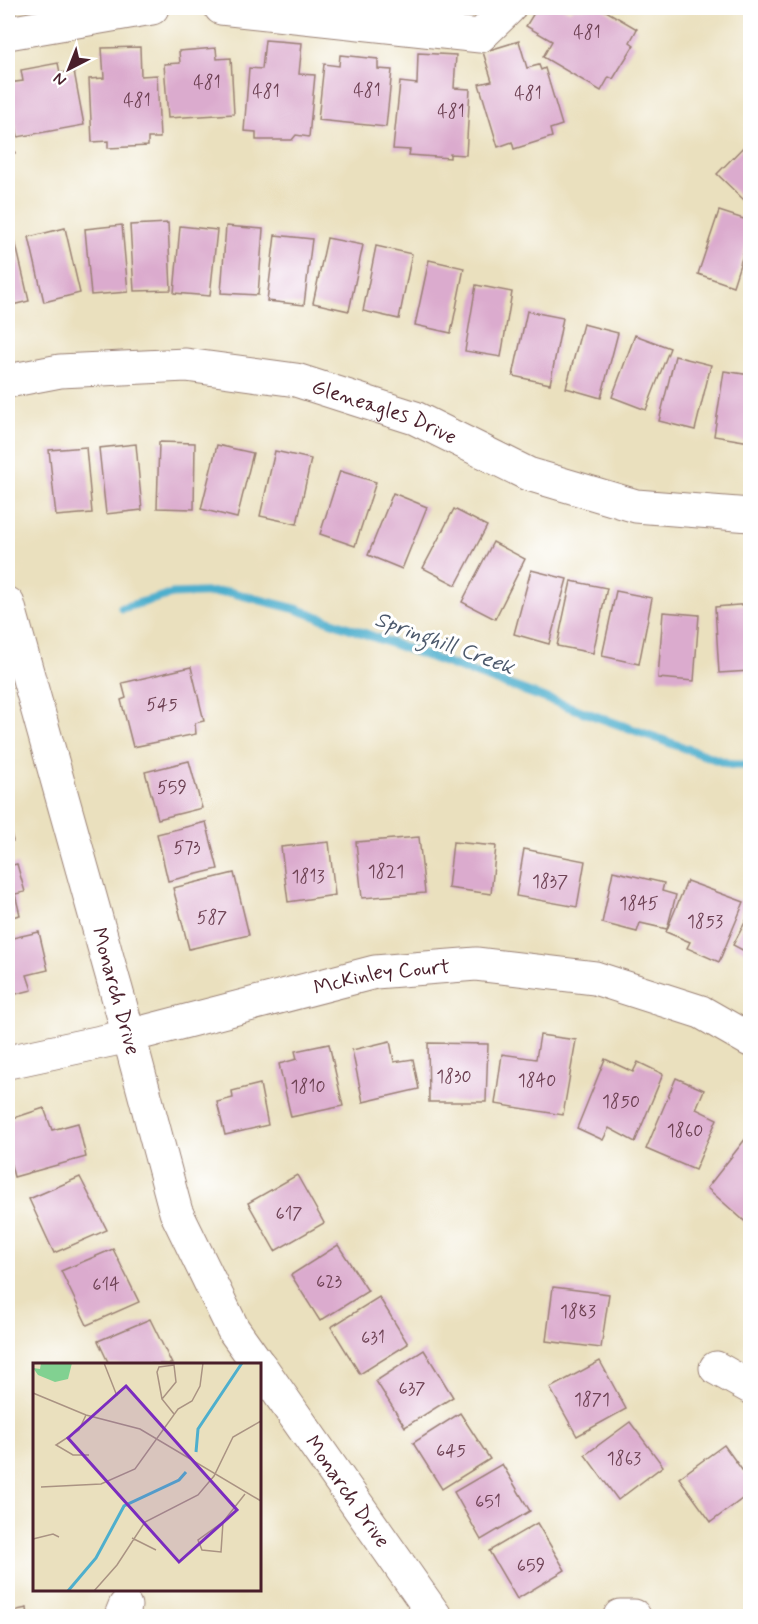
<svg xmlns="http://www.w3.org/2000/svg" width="758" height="1624" viewBox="0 0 758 1624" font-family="Mynerve,sans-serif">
<rect width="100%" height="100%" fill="#fff"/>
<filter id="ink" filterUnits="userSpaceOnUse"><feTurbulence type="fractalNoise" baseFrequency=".0167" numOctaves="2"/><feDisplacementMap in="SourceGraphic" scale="12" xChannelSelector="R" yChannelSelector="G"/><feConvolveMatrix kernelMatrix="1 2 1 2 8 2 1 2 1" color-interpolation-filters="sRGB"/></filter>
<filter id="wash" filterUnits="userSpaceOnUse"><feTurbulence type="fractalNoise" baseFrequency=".008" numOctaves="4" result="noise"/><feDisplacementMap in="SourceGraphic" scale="24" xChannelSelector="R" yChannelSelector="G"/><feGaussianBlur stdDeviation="1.35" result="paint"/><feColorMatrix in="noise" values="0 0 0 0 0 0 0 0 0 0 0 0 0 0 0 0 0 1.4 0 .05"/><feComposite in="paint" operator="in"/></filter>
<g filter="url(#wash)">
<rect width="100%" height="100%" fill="#eae0be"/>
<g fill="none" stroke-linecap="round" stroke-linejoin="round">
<!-- stream -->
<polyline stroke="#4eafcd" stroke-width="9" points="122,608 172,594 229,592 296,609 732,765 750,765"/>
</g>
<g id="blocks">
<!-- building -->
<g fill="#dbabce">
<polygon points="429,8 459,8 454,16 441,8 437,13"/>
<polygon points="537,8 563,8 570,11 573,8 601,8 637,29 630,42 634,45 613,79 609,77 601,91 543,57 552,41 526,26"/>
<polygon points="265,40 302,43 299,74 315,75 309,137 296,135 292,140 256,140 256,132 244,131 249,68 262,69"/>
<polygon points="519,41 527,68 539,65 541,70 545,68 562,125 550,129 552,137 514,149 512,142 498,147 479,84 492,81 483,52"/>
<polygon points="140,47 141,76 157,75 160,138 148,138 148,146 108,148 108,141 92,142 89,79 104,78 102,48"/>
<polygon points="216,48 217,59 231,58 234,114 168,118 164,64 180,63 179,51"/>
<polygon points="418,53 456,55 454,88 470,89 466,155 450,154 450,158 409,155 410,150 393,149 400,82 417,84"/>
<polygon points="340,55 378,59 378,69 392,70 386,127 318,120 324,64 339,66"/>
<polygon points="58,63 60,73 74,71 84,125 18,137 8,83 23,81 21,70"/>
<polygon points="8,133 15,153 8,155"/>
<polygon points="750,140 750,193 744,200 717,174"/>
<polygon points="719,211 750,221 750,233 733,286 698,274"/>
<polygon points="168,223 171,290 134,291 130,225"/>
<polygon points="122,225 128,292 91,295 85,229"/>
<polygon points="180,226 217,230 210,296 174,293"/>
<polygon points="226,226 263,229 258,295 221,293"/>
<polygon points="65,228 80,293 44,302 29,237"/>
<polygon points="275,235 312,239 304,305 267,301"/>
<polygon points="14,236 29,301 8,306 8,238"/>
<polygon points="327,238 363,245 349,311 313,303"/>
<polygon points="376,246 412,254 399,319 363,311"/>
<polygon points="429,260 464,268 451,333 415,325"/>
<polygon points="476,285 512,292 501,357 465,351"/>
<polygon points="527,311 563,318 550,384 513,376"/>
<polygon points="583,324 618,333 601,398 566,388"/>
<polygon points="635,335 670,348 646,410 612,397"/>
<polygon points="675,356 711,365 695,430 659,421"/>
<polygon points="724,371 750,375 750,442 714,436"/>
<polygon points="159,442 195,443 194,509 157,508"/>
<polygon points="136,444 142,510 106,514 99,448"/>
<polygon points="217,445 253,453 237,518 201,509"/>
<polygon points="86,447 92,513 56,516 49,450"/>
<polygon points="275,451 311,459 297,524 260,516"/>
<polygon points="340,471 376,482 355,546 320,534"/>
<polygon points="393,493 427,507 402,569 368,555"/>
<polygon points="454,509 487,526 456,585 423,568"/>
<polygon points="493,542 525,559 495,619 462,602"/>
<polygon points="531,570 567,579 549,644 514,634"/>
<polygon points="571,581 607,588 593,653 557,646"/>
<polygon points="616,591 652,598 639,664 602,656"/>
<polygon points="750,604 750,671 719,673 715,607"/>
<polygon points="663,612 699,615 694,681 658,678"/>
<polygon points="191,667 204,721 195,723 196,734 133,747 121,700 126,698 122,683"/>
<polygon points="189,761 202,808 158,819 145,772"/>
<polygon points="8,821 13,841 8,842"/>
<polygon points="206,822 218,869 168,881 157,834"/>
<polygon points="419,837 425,893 362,898 356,842"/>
<polygon points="329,842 335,895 288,902 281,847"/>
<polygon points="453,842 496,846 491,894 448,888"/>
<polygon points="524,849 585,861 577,907 516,896"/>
<polygon points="17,864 25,892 15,894 20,915 8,918 8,866"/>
<polygon points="613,871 664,883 662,891 676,895 667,929 640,923 637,932 602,923"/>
<polygon points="234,873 249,935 189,949 173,888"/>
<polygon points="687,881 744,902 719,962 687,948 690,942 666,932"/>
<polygon points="750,913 750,954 733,945"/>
<polygon points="39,932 48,970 27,975 32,990 8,996 8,939"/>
<polygon points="540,1035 576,1040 563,1115 495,1104 502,1054 536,1059"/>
<polygon points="390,1041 394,1062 413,1059 419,1089 363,1102 352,1050"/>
<polygon points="428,1043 488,1044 486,1102 429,1102"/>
<polygon points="329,1044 343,1106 291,1117 279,1064 297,1059 295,1051"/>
<polygon points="605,1059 633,1072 638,1062 663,1074 635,1142 609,1128 603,1140 577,1128"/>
<polygon points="676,1078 704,1090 696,1109 717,1119 695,1170 646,1149"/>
<polygon points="260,1084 268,1125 225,1135 217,1102 233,1098 232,1091"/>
<polygon points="44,1108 52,1130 78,1123 86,1157 14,1177 8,1153 8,1120"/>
<polygon points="750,1133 750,1226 707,1188"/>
<polygon points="297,1175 324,1223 275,1251 248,1203"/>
<polygon points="80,1177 107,1230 54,1253 29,1199"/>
<polygon points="338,1245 368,1291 320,1321 291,1275"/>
<polygon points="113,1249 139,1302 87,1325 61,1271"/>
<polygon points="553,1287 609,1294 601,1348 546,1341"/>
<polygon points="379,1297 408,1344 360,1374 331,1327"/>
<polygon points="150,1319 172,1364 109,1364 98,1341"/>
<polygon points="424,1350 453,1397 405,1427 376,1381"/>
<polygon points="600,1361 626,1409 577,1436 550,1388"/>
<polygon points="460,1413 490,1459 442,1489 413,1443"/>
<polygon points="630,1422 663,1466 618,1500 585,1455"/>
<polygon points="724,1445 750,1481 750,1493 711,1522 679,1478"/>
<polygon points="502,1464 530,1511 481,1540 454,1492"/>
<polygon points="537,1523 565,1570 517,1599 489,1551"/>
<polygon points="27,1608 28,1616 18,1616 17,1610"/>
</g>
</g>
</g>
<g filter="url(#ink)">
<use href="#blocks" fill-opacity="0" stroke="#9a8074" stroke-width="1.5"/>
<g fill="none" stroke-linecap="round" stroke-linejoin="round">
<!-- minor casing -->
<g stroke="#9a8074" stroke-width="35">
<g id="minor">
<polyline points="221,8 480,36 509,8"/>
<polyline points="8,33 152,8"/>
<path id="s1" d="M8 381 60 371 186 365 296 380 415 418 528 474 636 506 750 515"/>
<path id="s2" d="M8 604 129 1036 176 1212 233 1329 258 1364"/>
<path id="s3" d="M8 1062 129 1036 375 972 476 964 595 978 701 1012 750 1040"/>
<path id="s4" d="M260 1366 435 1616"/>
<polyline points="716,1368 750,1387"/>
<polyline points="121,1616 125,1606"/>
<polyline points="620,1616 634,1616"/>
</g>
</g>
<!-- minor -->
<use href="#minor" stroke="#fff" stroke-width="33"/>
</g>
</g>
<g text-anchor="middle" stroke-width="6" stroke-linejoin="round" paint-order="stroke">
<!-- number labels -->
<g font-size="18" fill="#6e4254">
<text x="587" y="38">481</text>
<text x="207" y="88">481</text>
<text x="367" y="96">481</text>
<text x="266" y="97">481</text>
<text x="528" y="99">481</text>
<text x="137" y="106">481</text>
<text x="451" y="117">481</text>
<text x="162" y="710">545</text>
<text x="172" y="793">559</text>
<text x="187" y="853">573</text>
<text x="386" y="877">1821</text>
<text x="308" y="882">1813</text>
<text x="550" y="887">1837</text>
<text x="639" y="909">1845</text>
<text x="212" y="923">587</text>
<text x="705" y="927">1853</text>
<text x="454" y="1082">1830</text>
<text x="537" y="1086">1840</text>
<text x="308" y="1092">1810</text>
<text x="621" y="1107">1850</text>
<text x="685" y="1136">1860</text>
<text x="289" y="1219">617</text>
<text x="329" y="1287">623</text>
<text x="106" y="1290">614</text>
<text x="578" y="1317">1883</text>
<text x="373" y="1343">631</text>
<text x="412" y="1394">637</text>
<text x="592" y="1405">1871</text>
<text x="451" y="1456">645</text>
<text x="624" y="1464">1863</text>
<text x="488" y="1507">651</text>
<text x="531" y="1571">659</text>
</g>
<!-- street labels -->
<g font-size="21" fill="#4a1f2b" stroke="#fff">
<text dy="7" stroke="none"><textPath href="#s1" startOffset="384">Gleneagles Drive</textPath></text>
<text dy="7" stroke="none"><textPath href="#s3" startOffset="384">McKinley Court</textPath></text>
<text dy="7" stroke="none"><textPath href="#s2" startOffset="402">Monarch Drive</textPath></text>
<text dy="7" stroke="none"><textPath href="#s4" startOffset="153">Monarch Drive</textPath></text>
</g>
<!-- water labels -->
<g font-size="22" font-style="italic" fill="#4c596c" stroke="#fff">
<text transform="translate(445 642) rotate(20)" y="8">Springhill Creek</text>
</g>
</g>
<!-- overview -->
<g transform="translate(33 1363)">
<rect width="228" height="228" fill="#eae0be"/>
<path d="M8 0H39L35 16 22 19 5 12 0 5 7 6Z" fill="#81d191"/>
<path fill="none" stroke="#4eafcd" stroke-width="3" d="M163 89 165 66 209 0M35 228 63 195 91 143 146 117 153 109"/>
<path fill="none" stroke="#aa9383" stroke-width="1.5" d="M71 0 84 33M0 30 53 52 107 66 228 138M129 36 124 9 126 4 141 2 143 19 129 36 141 51M53 52 46 67 23 82 40 92H56M8 124 68 121 102 106 145 46 159 38 167 23 170 0M190 159 165 177 169 187 188 189 190 159 212 131M99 175 123 187M0 176 20 171 26 174M61 228 84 202 112 159 165 132 181 113 200 74 228 58"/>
<path fill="#7b2cbf" fill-opacity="0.15" stroke="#7b2cbf" stroke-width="3" d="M93 23 204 147 146 199 35 75Z"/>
<rect width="228" height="228" fill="none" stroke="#4a1f2b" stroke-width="3"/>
</g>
<!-- margin -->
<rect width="758" height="1624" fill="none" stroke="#fff" stroke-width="30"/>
<!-- north arrow -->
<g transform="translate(69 69) rotate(222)" stroke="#ffffff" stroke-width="4.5" paint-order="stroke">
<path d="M0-4.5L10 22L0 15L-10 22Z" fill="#4a1f2b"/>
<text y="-9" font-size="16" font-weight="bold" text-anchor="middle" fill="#4a1f2b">N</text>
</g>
</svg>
